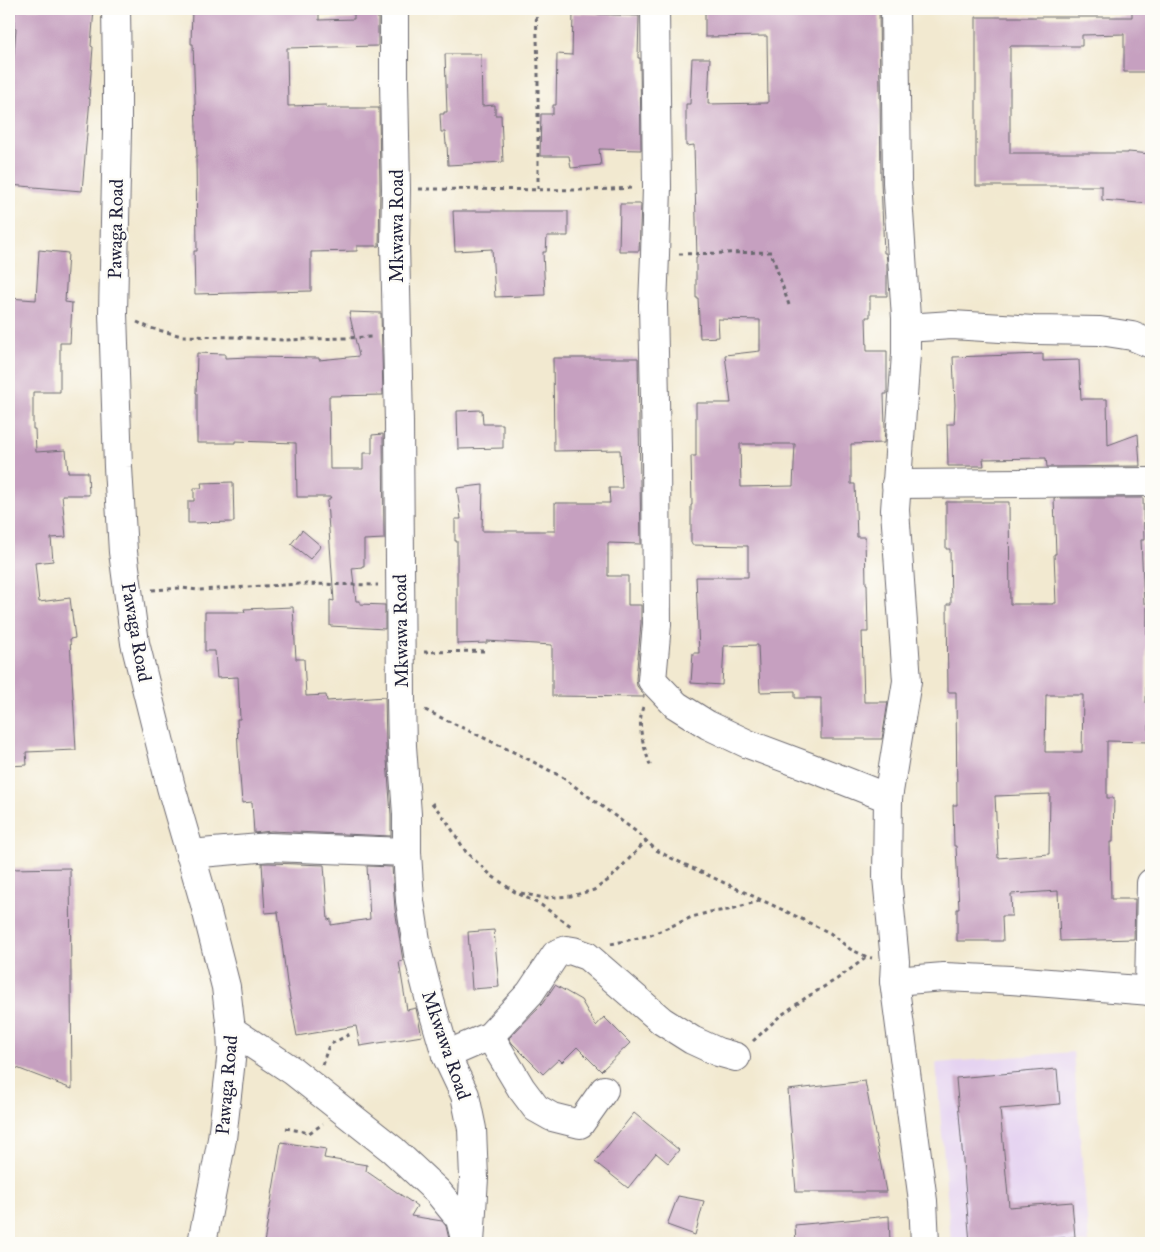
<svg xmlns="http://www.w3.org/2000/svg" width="1160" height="1252" viewBox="0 0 1160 1252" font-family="'IM FELL Great Primer',serif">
<rect width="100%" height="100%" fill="#fdfcf7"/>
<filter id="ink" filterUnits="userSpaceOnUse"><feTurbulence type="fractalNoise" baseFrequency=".02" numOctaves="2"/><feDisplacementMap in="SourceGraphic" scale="10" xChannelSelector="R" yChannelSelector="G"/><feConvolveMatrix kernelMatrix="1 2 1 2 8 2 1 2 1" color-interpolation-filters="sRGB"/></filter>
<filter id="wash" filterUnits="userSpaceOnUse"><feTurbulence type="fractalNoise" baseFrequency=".0096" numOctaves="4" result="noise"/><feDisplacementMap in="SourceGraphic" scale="20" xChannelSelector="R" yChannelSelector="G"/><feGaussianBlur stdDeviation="1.12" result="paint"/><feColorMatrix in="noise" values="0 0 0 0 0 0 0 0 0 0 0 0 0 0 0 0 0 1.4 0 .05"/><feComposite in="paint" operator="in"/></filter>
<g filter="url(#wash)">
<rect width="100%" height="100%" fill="#f2e9d0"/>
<!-- built -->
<polygon fill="#e5d3f1" points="1073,1052 1089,1243 951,1243 936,1063"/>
<g id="blocks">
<!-- building -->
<g fill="#c6a0c0" fill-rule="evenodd">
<polygon points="15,9 94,9 91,46 93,47 89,99 90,99 82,191 9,185 9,132 13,80 12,80 16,28 14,28"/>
<polygon points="192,9 319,9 319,20 354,19 354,9 378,9 378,46 287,48 288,106 326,105 326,108 379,108 380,189 379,246 357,246 357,251 311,252 311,291 195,294 194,251 197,251 196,156 197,156 193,44 191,44"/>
<path d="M705 9H879L881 182 884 253H886L887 262V296H870V317H866L867 351H887V394H884L885 428 884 443 851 444V484H855L857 537H865L866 584H867L868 632H862L864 702H888L882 739H821V698H795V691L760 692 758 645 724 646 722 685 691 683 693 653H699L696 577H748V546L692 545V543H691V505H692L691 456H696V403H731L725 355 760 351V320L718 319 719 337 700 338 698 298H696V258H697L694 145 686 146V104H690L692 58H710L708 104 768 103 767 36 705 37ZM740 444H795L793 486 741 487Z"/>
<polygon points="1132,9 1151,9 1151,72 1124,72 1124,34 1082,35 1082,46 1010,46 1010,153 1128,153 1128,152 1151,154 1151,204 1102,200 1102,186 976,186 976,17 1132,17"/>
<polygon points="573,13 639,16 638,58 640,58 641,150 599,149 601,165 571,168 569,156 540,156 541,114 553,114 553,105 556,105 557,54 572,55"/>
<polygon points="445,54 481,54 482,106 495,105 495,115 501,115 503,162 448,165 447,144 446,144 445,132 441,132 440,114 444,114 444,112 447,112"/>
<polygon points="620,204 641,204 639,251 619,251"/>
<polygon points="453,211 568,211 568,236 547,236 546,252 543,252 545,295 495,297 492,249 455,251"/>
<polygon points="39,250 68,253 65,302 72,303 70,343 60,343 60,392 33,392 33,429 35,429 36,452 66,450 68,472 88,472 89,495 62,495 66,537 51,538 53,561 35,563 39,602 70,598 75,638 70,639 76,750 26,752 27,765 9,766 9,298 36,300"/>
<polygon points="349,312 381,313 383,395 329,396 330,469 363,469 363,453 372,453 372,435 383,434 384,539 364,540 364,566 362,566 362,567 352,568 356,601 360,601 360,604 385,605 385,629 330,626 330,600 334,601 327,502 331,497 297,497 296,443 235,441 235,443 197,443 197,393 196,393 197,353 225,354 225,358 250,357 319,358 319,360 359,356"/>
<polygon points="1043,354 1043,361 1079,360 1081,399 1107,399 1108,445 1138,434 1140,466 1047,467 1046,458 983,459 984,466 948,466 947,424 954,424 955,405 953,357"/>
<polygon points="553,358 638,358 641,544 608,543 608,576 628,576 628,605 641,605 641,623 636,679 637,686 644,695 644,697 552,696 552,645 487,641 487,643 457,644 457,541 455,541 455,519 461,519 457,488 483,485 482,531 555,531 555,503 610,503 609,488 622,488 620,450 554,451"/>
<polygon points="482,410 483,424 503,424 503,448 458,449 457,411"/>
<polygon points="233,482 234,522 188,523 188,501 194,501 194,488 202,488 201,483"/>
<path d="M1054 498H1143L1144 540H1141L1144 603H1147L1146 703 1149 704V742L1107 741V798H1114L1113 842H1110L1111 899H1135L1134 939 1060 941 1058 891 1011 894 1012 916H1002L1003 941H957V909H959L956 846H954L953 805H957L956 692H948L947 604H951L950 549H946V502H1009L1010 604H1053V603H1056L1054 554H1056ZM1046 695H1083L1082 752H1045ZM1050 794 1049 854 998 858 995 796Z"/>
<polygon points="302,530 321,546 310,559 291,544"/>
<polygon points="293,607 296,659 304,659 306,696 326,695 327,701 385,697 386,746 391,815 391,836 271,831 254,833 252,802 242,803 238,749 237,719 240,719 238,677 217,678 215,651 205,651 205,612 245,612 244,609"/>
<polygon points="262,863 270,863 324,865 328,920 331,919 331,925 370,919 367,866 392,867 395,909 403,961 399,962 407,1010 416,1008 422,1036 360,1046 356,1026 297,1036 287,983 278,912 265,913"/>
<polygon points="70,868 72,1089 9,1065 9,869"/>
<polygon points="494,930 499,987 472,989 468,932"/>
<polygon points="555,985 581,1000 596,1026 604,1017 630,1043 601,1071 577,1047 562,1062 559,1059 543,1074 512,1043 509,1038 542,1004"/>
<polygon points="1057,1069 1060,1104 1000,1109 1009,1207 1072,1202 1075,1237 1001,1243 970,1243 956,1078"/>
<polygon points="865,1081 886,1192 796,1192 788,1090"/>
<polygon points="634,1113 679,1150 668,1163 656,1153 628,1188 595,1162"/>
<polygon points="281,1142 326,1149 324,1158 367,1165 366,1171 417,1206 411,1216 442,1221 446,1226 450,1243 264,1243"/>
<polygon points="678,1196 704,1201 695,1235 667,1225"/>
<polygon points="889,1216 890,1243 796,1243 795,1225"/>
</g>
</g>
</g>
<g filter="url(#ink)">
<use href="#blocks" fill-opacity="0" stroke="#6b686f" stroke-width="1"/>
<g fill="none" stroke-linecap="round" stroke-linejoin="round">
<!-- minor casing -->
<g stroke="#6b686f" stroke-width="30">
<g id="minor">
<polyline points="394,9 394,81 396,189 395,244 399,423 401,699 402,746 407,814 407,852 410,901 418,954 430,1001 446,1055 465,1095 472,1129 474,1178 470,1243"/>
<polyline points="655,9 657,187 655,255 653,305 656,448 657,624 652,680 676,705 708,725 748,744 807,766 888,798"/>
<polyline points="895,9 897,182 906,318 906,354 895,510 907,681 888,798 887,877 895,961 894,981 923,1201 925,1243"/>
<polyline points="906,328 952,325 1034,330 1100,331 1132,336 1151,344"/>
<polyline points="896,484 1151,482"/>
<polyline points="190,854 270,847 407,852"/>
<polyline points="894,981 944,977 1011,980 1151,991"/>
<polyline points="1149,991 1151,883"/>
<polyline points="231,1030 293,1071 393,1150 438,1192 460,1219 466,1243"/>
<polyline points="490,1036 521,1088 536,1108 552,1117 580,1124 604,1090"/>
<polyline points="446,1055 490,1036 530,993 556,954 567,950 573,951 587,956 662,1021 692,1040 718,1052 736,1057"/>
</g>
</g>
<!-- major casing -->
<g stroke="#6b686f" stroke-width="30">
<polyline id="major" points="116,9 117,76 117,131 113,313 118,467 123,552 135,643 171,787 204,901 226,987 231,1030 232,1051 222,1139 202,1243"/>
</g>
<!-- path -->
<g stroke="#6b686f" stroke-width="3" stroke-dasharray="4 4" stroke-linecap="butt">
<polyline points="536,9 538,68 538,190"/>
<polyline points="419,189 591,190 633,188"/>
<polyline points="679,254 771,252 790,308"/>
<polyline points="137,322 150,328 182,336 234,337 284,340 373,337"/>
<polyline points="152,590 181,588 198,590 299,584 378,585"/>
<polyline points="424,652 484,651"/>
<path d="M643 707C636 727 645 749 651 768"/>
<polyline points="425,710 524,757 562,777 638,833 656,850 675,860 783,910 830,933 850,949 867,957 872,958"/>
<polyline points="432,803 446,820 466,852 492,876 515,892 541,905 571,926"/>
<polyline points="521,893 544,898 571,896 594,890 610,879 646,841"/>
<polyline points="611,944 651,935 692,917 710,912 728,910 763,900"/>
<polyline points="753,1041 780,1016 807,997 837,979 867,957"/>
<polyline points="322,1065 329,1045 350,1034"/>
<polyline points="286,1128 309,1133 323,1124"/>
</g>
<!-- minor -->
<use href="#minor" stroke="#fff" stroke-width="28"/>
<!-- major -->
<use href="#major" stroke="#fff" stroke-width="28"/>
</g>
</g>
<g text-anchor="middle" stroke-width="5" stroke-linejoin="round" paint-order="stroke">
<!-- street labels -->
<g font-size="19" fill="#22223b" stroke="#fdfcf7">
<text transform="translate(396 226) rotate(-90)" y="7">Mkwawa Road</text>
<text transform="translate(115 229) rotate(-89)" y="7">Pawaga Road</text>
<text transform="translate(400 631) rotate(-91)" y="7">Mkwawa Road</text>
<text transform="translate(137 632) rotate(80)" y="7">Pawaga Road</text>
<text transform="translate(447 1045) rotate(71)" y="7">Mkwawa Road</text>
<text transform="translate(226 1085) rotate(-85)" y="7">Pawaga Road</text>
</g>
</g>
<!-- margin -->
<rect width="1160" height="1252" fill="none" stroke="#fdfcf7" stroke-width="30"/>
</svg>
